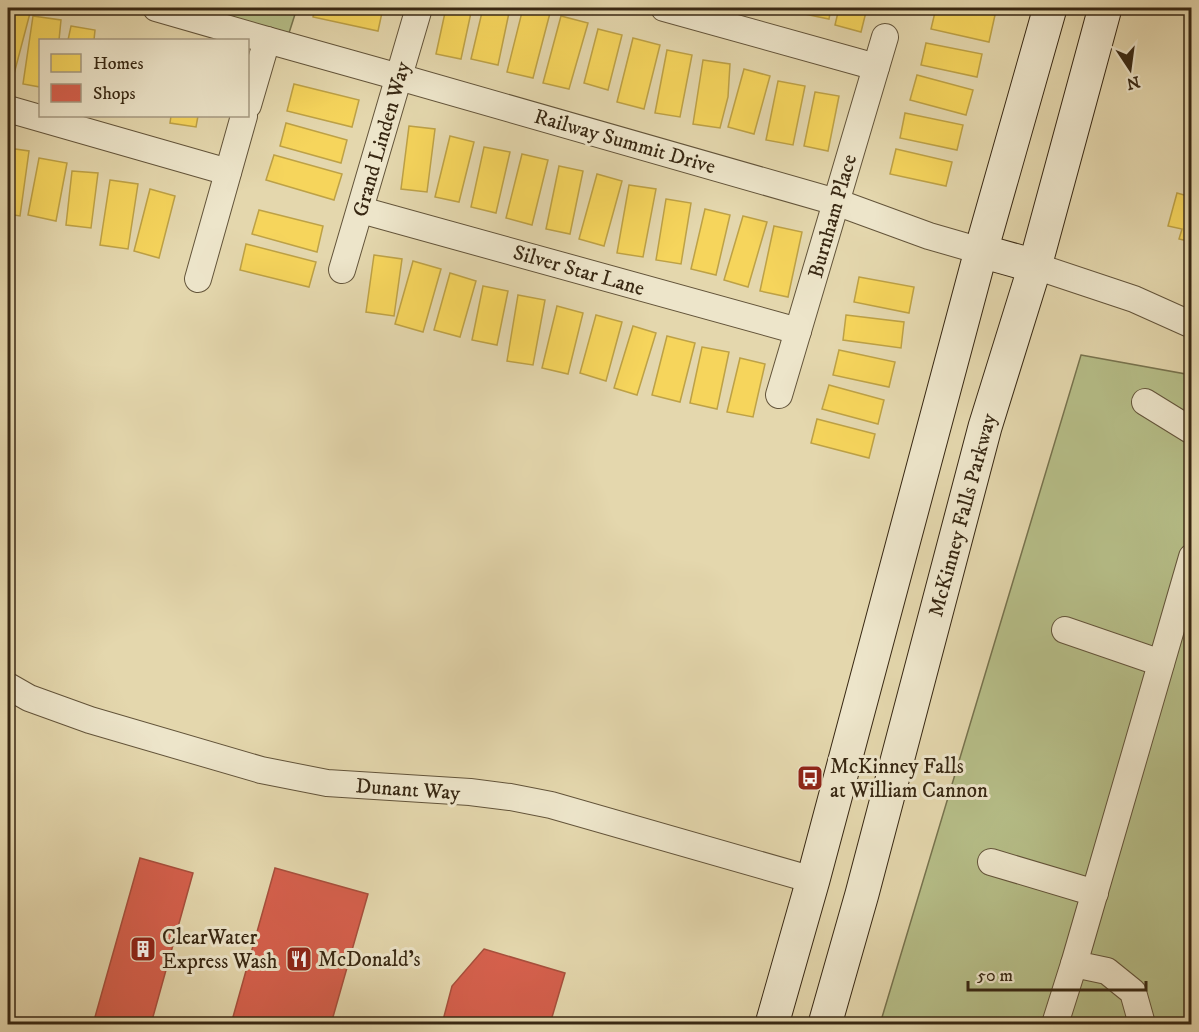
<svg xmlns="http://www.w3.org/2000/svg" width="1199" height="1032" viewBox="0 0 1199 1032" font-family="'IM FELL DW Pica',serif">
<rect width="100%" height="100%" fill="#e4d7ad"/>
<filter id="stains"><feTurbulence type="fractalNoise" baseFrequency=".00333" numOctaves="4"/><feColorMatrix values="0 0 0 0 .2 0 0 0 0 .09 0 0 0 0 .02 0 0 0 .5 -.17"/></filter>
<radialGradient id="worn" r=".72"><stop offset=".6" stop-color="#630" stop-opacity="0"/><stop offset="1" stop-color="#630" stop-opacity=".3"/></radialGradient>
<!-- green -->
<g fill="#b6be88" stroke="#77734e" stroke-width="1.5">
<polygon points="200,8 297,8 289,33"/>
<polygon points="1081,355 1191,375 1191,1024 880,1024"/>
</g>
<!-- homes -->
<g fill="#f6d55c" stroke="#bda146" stroke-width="1.5">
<polygon points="8,8 30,13 13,78 8,77"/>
<polygon points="315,8 383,8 378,31 313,17"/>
<polygon points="446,8 472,8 461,59 436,54"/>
<polygon points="483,8 510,8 498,65 471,59"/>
<polygon points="523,8 550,13 533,78 507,72"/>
<polygon points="805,8 831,8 829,19 804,14"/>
<polygon points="839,8 867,8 861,32 835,25"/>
<polygon points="936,8 962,8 995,15 989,42 931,29"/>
<polygon points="33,16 61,20 59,40 40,40 40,87 23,84"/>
<polygon points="561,16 588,23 569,89 543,83"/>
<polygon points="71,26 95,30 94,40 68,40"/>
<polygon points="598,29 622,35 608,90 584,83"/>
<polygon points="633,38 660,45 644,109 617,102"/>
<polygon points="926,43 982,54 977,77 921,65"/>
<polygon points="667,50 692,55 680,117 655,113"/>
<polygon points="703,60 730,64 728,97 720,128 693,124"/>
<polygon points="744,69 770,76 754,134 728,127"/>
<polygon points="917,75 973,90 966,115 910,100"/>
<polygon points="778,81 805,86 793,145 766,140"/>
<polygon points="294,84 359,100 352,127 287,111"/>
<polygon points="815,92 839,96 828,151 804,146"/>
<polygon points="905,113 963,125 957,150 900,138"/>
<polygon points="171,116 198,116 196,127 170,123"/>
<polygon points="286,123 347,140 341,163 280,146"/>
<polygon points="409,126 435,129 427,192 401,189"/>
<polygon points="450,136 474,142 459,202 435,197"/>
<polygon points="484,147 510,152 496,213 471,207"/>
<polygon points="8,148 29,151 20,216 8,214"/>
<polygon points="896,149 952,162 946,186 890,174"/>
<polygon points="522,154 548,160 532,225 506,218"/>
<polygon points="274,155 342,174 334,200 266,180"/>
<polygon points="39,158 67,163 56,221 28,215"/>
<polygon points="559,166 583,171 570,234 546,229"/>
<polygon points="72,171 98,173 91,228 66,225"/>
<polygon points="597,174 622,181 604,246 579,239"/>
<polygon points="110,180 138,184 128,249 100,245"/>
<polygon points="629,185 656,189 643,257 617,253"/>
<polygon points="150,189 175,196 159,258 134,251"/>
<polygon points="1177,193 1191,197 1192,196 1192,242 1179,239 1182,229 1168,226"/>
<polygon points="666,199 691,203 681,264 656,260"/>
<polygon points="705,209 730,215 716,275 691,269"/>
<polygon points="259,210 323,226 317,252 252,234"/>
<polygon points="743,216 767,222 748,287 724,280"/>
<polygon points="774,226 802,232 788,297 760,291"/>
<polygon points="246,244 316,262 309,287 240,270"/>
<polygon points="374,255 402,259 394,316 366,312"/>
<polygon points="413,261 441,269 423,332 395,324"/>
<polygon points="450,273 476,281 460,337 434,330"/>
<polygon points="859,277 914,287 909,313 854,302"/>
<polygon points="483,286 508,291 497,345 472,340"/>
<polygon points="518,295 545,300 533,365 507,361"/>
<polygon points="557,306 583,313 568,374 542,368"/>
<polygon points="596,315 622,322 606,381 580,373"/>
<polygon points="846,315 904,322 901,348 843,340"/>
<polygon points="633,326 656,333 637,395 614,388"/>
<polygon points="667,336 695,343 680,402 652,395"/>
<polygon points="702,347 729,352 717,409 690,403"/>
<polygon points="839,350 895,362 889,387 833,375"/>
<polygon points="740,358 765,364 753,417 727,412"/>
<polygon points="829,385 884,400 878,424 822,409"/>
<polygon points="817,419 875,434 869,458 811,443"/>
</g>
<!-- shops -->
<g fill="#d6604d" stroke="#a74f3c" stroke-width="1.5">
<polygon points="140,858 193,873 151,1024 93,1024"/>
<polygon points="275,868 368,894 331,1024 231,1024"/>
<polygon points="484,949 565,973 550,1024 442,1024 452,986"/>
</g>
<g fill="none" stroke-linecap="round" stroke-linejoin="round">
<!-- minor casing -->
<g stroke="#63543a" stroke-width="28">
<g id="minor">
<polyline points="156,8 267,40 399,77 836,202 929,236 981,251"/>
<polyline points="664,8 876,67"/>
<polyline points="248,105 267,40"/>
<polyline points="8,109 228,172"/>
<polyline points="361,210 798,331"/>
<polyline points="1035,266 1134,299 1192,325"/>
<polyline points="342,270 419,8"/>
<polyline points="198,279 244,116"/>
<polyline points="779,395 885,37"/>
<polyline points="1145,402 1192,431"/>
<polyline points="1065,630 1161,663"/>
<polyline points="8,686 29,698 90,720 261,770 327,783 470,792 510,797 551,805 813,880"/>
<polyline points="991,862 1095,893"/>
<polyline points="1055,1024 1074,964"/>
<polyline points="1142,1024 1133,992 1107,971 1074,964 1192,557"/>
</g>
</g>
<!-- secondary casing -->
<g stroke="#382813" stroke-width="35">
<g id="secondary">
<polyline points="981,251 1035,266"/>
<polyline points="772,1024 813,880 981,251 1050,8"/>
<polyline points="825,1024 862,894 985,427 1035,266 1105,8"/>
</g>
</g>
<!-- minor -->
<use href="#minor" stroke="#ede5ca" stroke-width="26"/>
<!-- secondary -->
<use href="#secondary" stroke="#ede5ca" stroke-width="33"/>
</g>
<!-- icons -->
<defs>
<g id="bus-square" transform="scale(1.35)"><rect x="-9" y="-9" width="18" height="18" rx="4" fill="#8f2418" stroke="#ede5ca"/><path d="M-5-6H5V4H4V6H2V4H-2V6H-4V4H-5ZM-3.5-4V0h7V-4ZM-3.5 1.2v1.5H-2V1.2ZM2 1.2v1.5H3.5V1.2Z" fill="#fff"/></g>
<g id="building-square" transform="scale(1.35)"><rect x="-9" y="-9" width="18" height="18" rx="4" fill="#8f2418" stroke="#ede5ca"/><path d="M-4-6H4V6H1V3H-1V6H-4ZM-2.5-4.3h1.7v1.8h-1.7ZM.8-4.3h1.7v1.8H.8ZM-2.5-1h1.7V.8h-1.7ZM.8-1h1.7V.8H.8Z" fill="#fff"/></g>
<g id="restaurant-square" transform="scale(1.35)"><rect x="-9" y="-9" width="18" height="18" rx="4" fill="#8f2418" stroke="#ede5ca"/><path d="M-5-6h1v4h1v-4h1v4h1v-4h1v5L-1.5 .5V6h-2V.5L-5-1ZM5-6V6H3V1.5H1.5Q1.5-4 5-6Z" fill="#fff"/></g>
</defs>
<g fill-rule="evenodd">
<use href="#bus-square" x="810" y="778"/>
<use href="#building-square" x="143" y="949"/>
<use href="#restaurant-square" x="299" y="959"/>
</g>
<g text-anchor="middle" stroke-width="6" stroke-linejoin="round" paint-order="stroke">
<!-- street labels -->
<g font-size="21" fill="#382813" stroke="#ede5ca">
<text transform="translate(381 139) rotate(-74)" y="7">Grand Linden Way</text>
<text transform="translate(625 141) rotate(16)" y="7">Railway Summit Drive</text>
<text transform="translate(832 216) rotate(-74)" y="7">Burnham Place</text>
<text transform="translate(579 270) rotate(16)" y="7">Silver Star Lane</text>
<text transform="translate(962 515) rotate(-75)" y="7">McKinney Falls Parkway</text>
<text transform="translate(408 789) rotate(4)" y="7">Dunant Way</text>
</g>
<!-- poi labels -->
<g font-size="21" fill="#382813" stroke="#ede5ca" text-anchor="start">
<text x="830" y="773">McKinney Falls<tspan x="830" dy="24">at William Cannon</tspan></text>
<text x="162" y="944">ClearWater<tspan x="162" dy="24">Express Wash</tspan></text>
<text x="318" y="966">McDonald's</text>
</g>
</g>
<!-- margin -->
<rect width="1199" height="1032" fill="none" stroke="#e4d7ad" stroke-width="30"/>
<rect x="9" y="9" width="1181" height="1014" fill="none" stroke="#382813" stroke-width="3"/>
<rect x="15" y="15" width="1169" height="1002" fill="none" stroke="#382813" stroke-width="1.5"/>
<!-- legend -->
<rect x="39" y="39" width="210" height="78" fill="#ede5ca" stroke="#a59981" stroke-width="1.5"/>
<rect x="51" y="54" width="30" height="18" fill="#f6d55c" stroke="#a59981" stroke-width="1.5"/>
<text x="93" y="69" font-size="18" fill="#382813">Homes</text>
<rect x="51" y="84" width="30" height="18" fill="#d6604d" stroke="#a59981" stroke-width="1.5"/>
<text x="93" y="99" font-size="18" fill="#382813">Shops</text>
<!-- north arrow -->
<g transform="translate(1130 69) rotate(167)" stroke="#ede5ca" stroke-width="4.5" paint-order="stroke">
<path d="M0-4.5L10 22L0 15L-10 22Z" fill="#382813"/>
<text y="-9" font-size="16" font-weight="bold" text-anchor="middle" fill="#382813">N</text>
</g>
<!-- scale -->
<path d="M968 981v9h178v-9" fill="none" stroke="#382813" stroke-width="3"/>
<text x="977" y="981" font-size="18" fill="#382813" stroke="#ede5ca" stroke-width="4.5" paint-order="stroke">50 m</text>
<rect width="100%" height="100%" filter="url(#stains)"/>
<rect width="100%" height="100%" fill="url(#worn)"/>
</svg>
